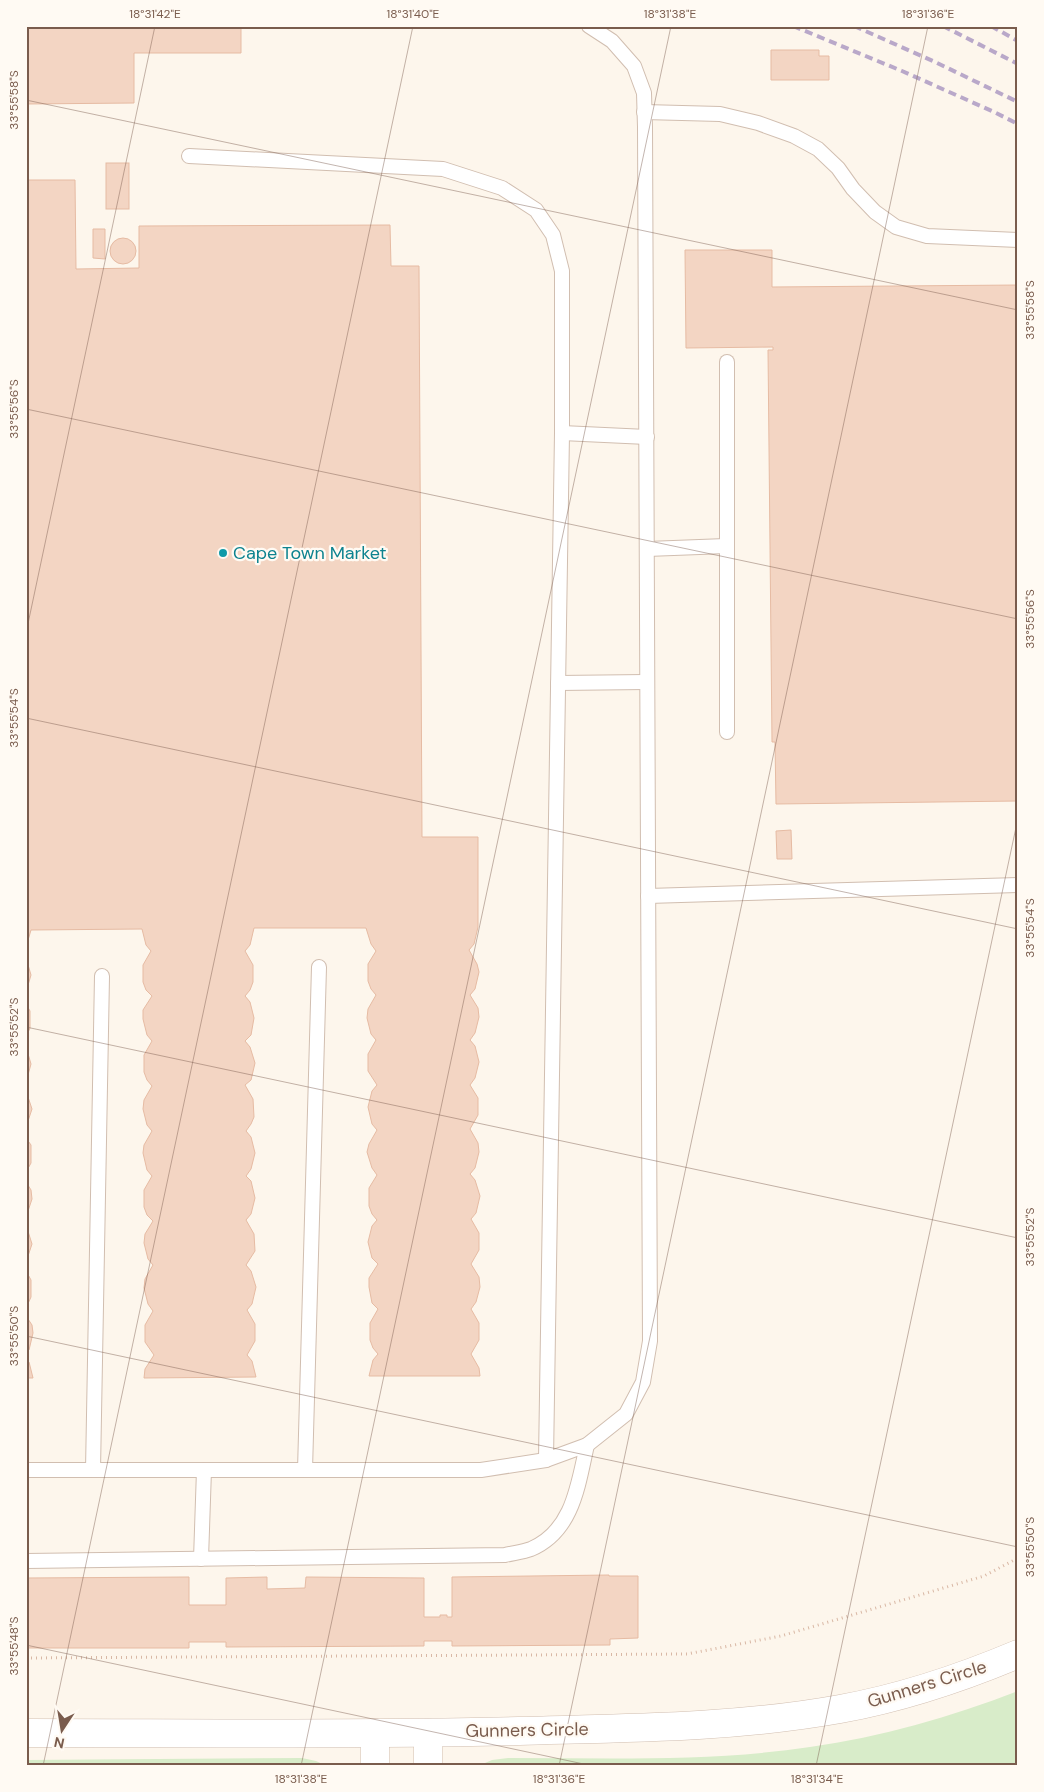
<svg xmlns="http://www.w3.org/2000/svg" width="1044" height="1792" viewBox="0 0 1044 1792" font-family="'DM Sans',sans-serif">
<rect width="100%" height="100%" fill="#fdf6ec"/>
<!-- green -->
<g fill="#d8ecc9">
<path d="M1018 1691V1766H478L492 1760 508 1758C608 1758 710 1762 810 1747 881 1737 951 1717 1018 1691Z"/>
<polygon points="302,1758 316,1761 327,1766 26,1766 26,1760"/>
</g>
<!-- building -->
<g fill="#f3d5c3" stroke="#e6bba3">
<polygon points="26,26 241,26 241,53 134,53 134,103 26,104"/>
<polygon points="771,50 819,50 819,56 829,56 829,80 771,80"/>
<polygon points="26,131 27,180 75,180 76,269 139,268 139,226 390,225 391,266 419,266 422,837 478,837 478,927 474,944 469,950 477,964 479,972 475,989 470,995 478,1008 479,1017 475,1033 470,1040 475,1046 479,1062 475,1078 470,1085 478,1098 478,1115 470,1129 478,1143 479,1152 475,1168 470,1174 475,1180 480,1196 476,1213 471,1219 479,1233 479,1250 471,1264 479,1277 480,1287 476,1302 471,1309 479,1323 479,1340 471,1354 479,1368 480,1376 369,1376 373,1360 378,1354 373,1348 370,1340 370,1323 378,1309 372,1303 369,1287 369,1278 378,1264 372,1258 368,1242 372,1226 377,1220 372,1214 369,1206 369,1188 377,1175 372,1168 367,1152 369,1144 377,1130 372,1124 368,1107 372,1091 377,1085 368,1071 368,1054 376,1040 371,1034 367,1018 368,1009 376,995 371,989 368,981 368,964 376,951 371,944 366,928 254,928 250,945 245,951 253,965 253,982 250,990 245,996 250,1002 254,1018 251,1035 245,1041 250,1047 255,1063 251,1080 245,1085 253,1099 254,1117 251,1124 246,1131 251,1137 255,1153 251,1169 246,1176 251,1181 255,1198 251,1214 246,1220 254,1234 255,1251 246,1265 251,1271 256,1287 252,1304 247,1310 255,1324 255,1341 247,1355 252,1361 256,1377 144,1378 145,1369 154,1355 145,1342 145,1325 153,1311 148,1304 144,1288 145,1279 153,1265 148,1259 144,1243 145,1234 153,1221 147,1215 144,1207 144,1190 152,1176 147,1170 143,1153 144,1145 152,1131 147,1125 143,1109 144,1100 152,1086 147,1080 144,1072 144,1055 152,1041 147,1035 143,1019 143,1010 152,996 146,990 143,982 143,965 151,951 146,945 142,929 31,930 26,947"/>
<rect x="106" y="163" width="23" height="46"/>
<polygon points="93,229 105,229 105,259 93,258"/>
<circle cx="123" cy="251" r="13"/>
<polygon points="685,250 772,250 772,287 1018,285 1018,801 776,804 775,742 772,742 768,350 773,350 773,347 686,348"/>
<polygon points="791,830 792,859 777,859 776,831"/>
<polygon points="26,958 31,975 26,992"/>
<polygon points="26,1004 30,1011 30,1028 26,1037"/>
<polygon points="26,1047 31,1064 26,1082"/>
<polygon points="26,1091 32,1109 26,1127"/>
<polygon points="26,1138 31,1145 31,1163 26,1172"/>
<polygon points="26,1182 31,1190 32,1199 26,1217"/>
<polygon points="26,1225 32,1244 26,1262"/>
<polygon points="26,1271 31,1280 31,1297 26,1308"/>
<polygon points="26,1316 32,1325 33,1333 29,1350 26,1353"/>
<polygon points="26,1359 29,1362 33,1378 26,1378"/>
<polygon points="609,1575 609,1576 638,1576 638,1638 610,1639 610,1645 452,1646 452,1641 424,1641 424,1646 226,1647 226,1642 189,1642 189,1648 26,1648 26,1578 189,1577 189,1605 226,1605 226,1578 267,1577 267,1589 305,1588 306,1577 424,1578 424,1617 440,1617 440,1615 447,1615 447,1617 452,1617 452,1577"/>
</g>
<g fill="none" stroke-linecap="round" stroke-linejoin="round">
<!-- service casing -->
<g stroke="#d1beb0" stroke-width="16">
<g id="service">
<polyline points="644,112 720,114 758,123 794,136 818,149 838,168 853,189 875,212 896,227 927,236 1018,240"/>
<polyline points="189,156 443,169 502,188 536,210 553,235 562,271 562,433 546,1460"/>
<polyline points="727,362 727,732"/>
<polyline points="562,433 647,437"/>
<polyline points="647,549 726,546"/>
<polyline points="558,683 646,682"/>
<polyline points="648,896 1018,885"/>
<polyline points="26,1470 481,1470 546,1460 587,1445 626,1414 643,1382 650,1341 645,127 644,93 634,66 612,41 589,26"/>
<polyline points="93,1470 102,976"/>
<polyline points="305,1470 319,967"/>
<polyline points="201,1559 204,1470"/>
<path d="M26 1561 505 1555C513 1553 523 1552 531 1549 573 1531 578 1485 587 1445"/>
</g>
</g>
<!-- minor casing -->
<g stroke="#d1beb0" stroke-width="29">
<g id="minor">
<path d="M26 1733C191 1733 355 1735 519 1731 626 1728 735 1728 840 1709 901 1698 961 1678 1018 1654"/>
<polyline points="428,1733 428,1766"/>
<polyline points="375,1766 375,1733"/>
</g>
</g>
<!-- path -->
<polyline stroke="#d9b8a5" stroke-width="3" stroke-dasharray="1 4" stroke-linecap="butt" points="26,1658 687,1654 781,1636 984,1576 1018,1558"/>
<!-- service -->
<use href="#service" stroke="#fff" stroke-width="14"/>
<!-- minor -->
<use href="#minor" stroke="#fff" stroke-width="28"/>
<!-- rail -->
<g stroke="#b9a8c9" stroke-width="4" stroke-dasharray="8 5" stroke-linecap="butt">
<polyline points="793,26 902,71 992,111 1018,124"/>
<polyline points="854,26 933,61 1018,102"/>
<polyline points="943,26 1018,64"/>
<polyline points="991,26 1018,41"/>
</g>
</g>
<!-- ticks -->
<path fill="none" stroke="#7a5c4d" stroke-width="1" stroke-opacity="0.45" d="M26 100 1018 310M26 409 1018 619M26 633 155 26M26 718 1018 929M26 1027 1018 1238M26 1336 1018 1547M26 1645 593 1766M43 1766 413 26M301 1766 671 26M559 1766 928 26M816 1766 1018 818"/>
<!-- markers -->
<circle fill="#0f9aa8" stroke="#fffaf3" stroke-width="2" cx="223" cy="553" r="5"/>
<g text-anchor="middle" stroke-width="4.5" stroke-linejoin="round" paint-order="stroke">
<!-- culture labels -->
<g font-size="18" fill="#0d838f" stroke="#fffaf3" text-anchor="start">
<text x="233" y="559">Cape Town Market</text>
</g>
<!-- street labels -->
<g font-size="18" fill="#7a5c4d" stroke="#fffaf3">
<text transform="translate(927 1684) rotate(-17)" y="6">Gunners Circle</text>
<text transform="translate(527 1730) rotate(-1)" y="6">Gunners Circle</text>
</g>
</g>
<!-- border -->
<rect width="1044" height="1792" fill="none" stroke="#fffaf3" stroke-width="55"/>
<!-- north arrow -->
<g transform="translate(62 1730) rotate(192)" stroke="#fffaf3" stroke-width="4" paint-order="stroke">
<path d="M0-4L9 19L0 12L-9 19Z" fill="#7a5c4d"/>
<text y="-8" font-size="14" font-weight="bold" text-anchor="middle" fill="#7a5c4d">N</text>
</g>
<rect x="28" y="28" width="988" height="1736" fill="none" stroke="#7a5c4d" stroke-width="2"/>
<g font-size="12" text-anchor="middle" fill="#7a5c4d">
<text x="155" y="18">18°31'42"E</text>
<text x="413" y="18">18°31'40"E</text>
<text x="670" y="18">18°31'38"E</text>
<text x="928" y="18">18°31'36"E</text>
<text transform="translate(14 100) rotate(-90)" y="4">33°55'58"S</text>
<text transform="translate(1030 310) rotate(-90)" y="4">33°55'58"S</text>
<text transform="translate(14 409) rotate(-90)" y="4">33°55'56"S</text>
<text transform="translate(1030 619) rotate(-90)" y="4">33°55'56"S</text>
<text transform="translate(14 718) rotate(-90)" y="4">33°55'54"S</text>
<text transform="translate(1030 928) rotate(-90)" y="4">33°55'54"S</text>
<text transform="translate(14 1027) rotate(-90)" y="4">33°55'52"S</text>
<text transform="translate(1030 1237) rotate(-90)" y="4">33°55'52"S</text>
<text transform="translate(14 1336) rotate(-90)" y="4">33°55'50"S</text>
<text transform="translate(1030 1547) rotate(-90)" y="4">33°55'50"S</text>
<text transform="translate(14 1646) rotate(-90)" y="4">33°55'48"S</text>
<text x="301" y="1783">18°31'38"E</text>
<text x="559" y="1783">18°31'36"E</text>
<text x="817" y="1783">18°31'34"E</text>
</g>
</svg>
